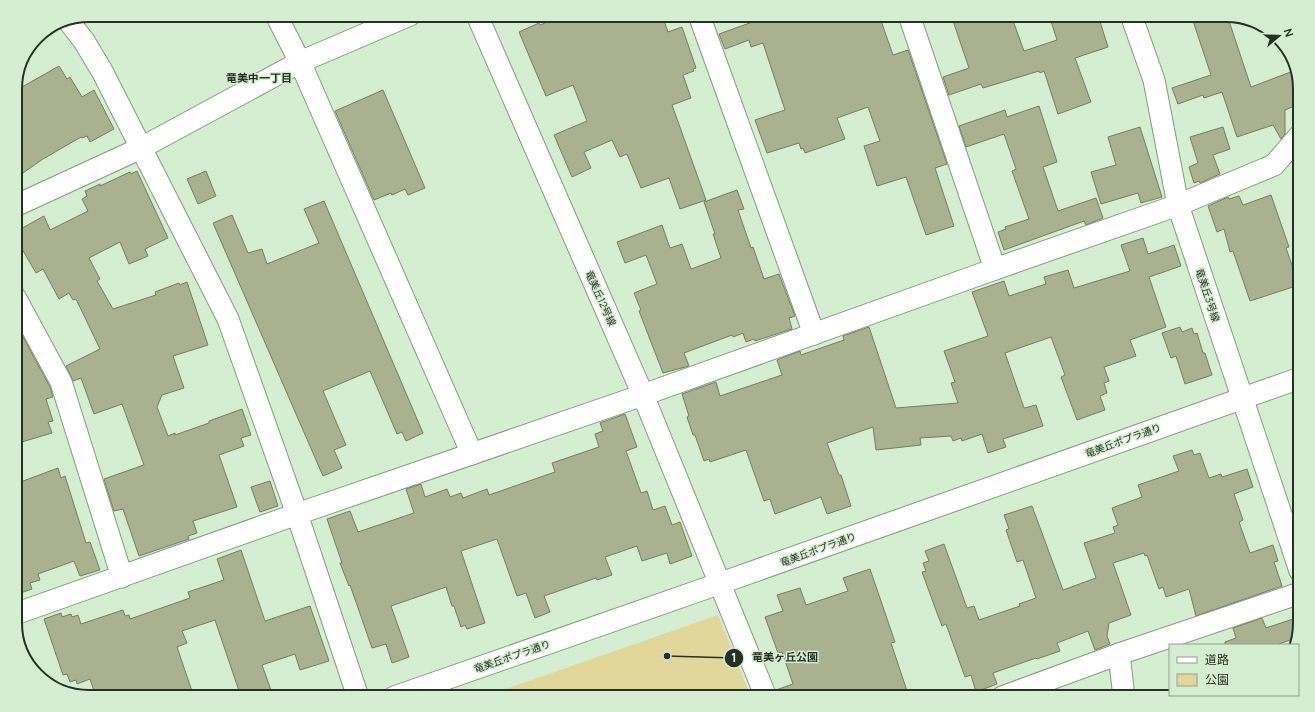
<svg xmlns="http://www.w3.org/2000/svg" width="1315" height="712" viewBox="0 0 1315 712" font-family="Manrope,'Noto Sans JP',sans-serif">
<rect width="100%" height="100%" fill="#d5edd0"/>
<!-- green -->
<polygon fill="#e2d79a" points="718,615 751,697 483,697"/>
<!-- building -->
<g fill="#a9b190" stroke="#767e5f">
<polygon points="565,15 662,15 668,32 682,27 696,68 693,69 694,71 683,75 691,98 672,105 706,200 680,209 669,178 641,188 627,154 620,157 612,140 584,152 591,168 572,177 554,135 587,121 573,85 546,96 519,32 539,23 540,25"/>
<polygon points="772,15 879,15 893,55 908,50 947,164 935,168 954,226 926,235 906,177 877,186 864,146 880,141 868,107 837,118 845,139 805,153 803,148 801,149 799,143 767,153 755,120 785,110 763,43 751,47 749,40 725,49 719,34"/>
<polygon points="951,15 1011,15 1024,51 1057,40 1049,15 1098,15 1108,47 1075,58 1091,102 1058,114 1044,71 1040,73 1039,71 983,88 981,84 949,95 943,77 969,68"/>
<polygon points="1191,15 1227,15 1251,87 1296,70 1300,84 1300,104 1285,110 1285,134 1281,139 1273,125 1237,137 1222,92 1204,98 1203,95 1178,104 1172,88 1211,75"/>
<polygon points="59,66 67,79 70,77 82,97 94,90 114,129 90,142 87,136 82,138 81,137 43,159 23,173 15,162 15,91"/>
<polygon points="383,90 425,188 408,195 405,189 392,195 391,193 374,200 335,111"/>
<polygon points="1039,106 1057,162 1043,167 1058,211 1096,198 1103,218 1086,225 1084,221 1004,250 998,232 1006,229 1005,227 1029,219 1012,171 1016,169 1004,134 966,147 959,126 1005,110 1007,117"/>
<polygon points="1140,127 1162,197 1141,203 1138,193 1101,204 1091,172 1116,165 1108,137"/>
<polygon points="1223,127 1230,149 1213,155 1220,174 1200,183 1199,181 1194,183 1189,167 1198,163 1190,137"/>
<polygon points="137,171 168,238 145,249 148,256 129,264 120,242 89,258 100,279 97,281 113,309 156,295 155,292 179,283 180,285 187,282 208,345 173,356 184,388 162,395 157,407 168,436 175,433 175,435 209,423 209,421 242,409 251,435 241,438 244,446 219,455 237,507 193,521 197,533 188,536 189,539 139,556 123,509 114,511 104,479 144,465 122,404 94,414 81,378 73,381 66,366 100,349 76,299 73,300 69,293 59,299 43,269 36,273 15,237 15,232 44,216 50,230 88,211 82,199 87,196 85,191 100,184 100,186 130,172 131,174"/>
<polygon points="206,171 216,196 198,204 187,179"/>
<polygon points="737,190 744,209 738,210 751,248 753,247 764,279 779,274 795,316 789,318 792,329 755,341 754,339 746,342 743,333 733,337 732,335 684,353 689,366 663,373 639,311 641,310 634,293 657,284 646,255 625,263 617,242 662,225 670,248 682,244 691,269 721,258 713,234 715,234 704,202"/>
<polygon points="1271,195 1289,247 1286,248 1299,285 1250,301 1233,251 1230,252 1224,229 1217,232 1208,206 1228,197 1229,199 1239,196 1243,205"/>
<polygon points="324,201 423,433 406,441 402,432 397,434 370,371 323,391 346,445 334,450 342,468 323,476 213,223 232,215 248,253 262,249 267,264 319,243 304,209"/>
<polygon points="1143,238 1148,254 1174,245 1181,266 1149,277 1166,327 1130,340 1136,356 1104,367 1109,381 1104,383 1107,393 1100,396 1105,410 1077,420 1061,377 1065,375 1051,337 1005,353 1024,408 1036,405 1043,426 1003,439 1006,447 988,453 982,434 962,441 961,438 953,441 951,436 920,438 921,445 876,450 873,427 827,443 839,475 841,475 851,506 827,514 821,497 775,514 770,499 764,501 746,450 710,462 709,459 704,461 695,435 693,435 687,417 689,416 682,394 716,382 720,396 782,375 777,360 800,351 801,355 844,340 843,336 869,327 896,408 958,403 951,383 955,382 944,351 988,336 972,292 1004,281 1009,296 1046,284 1044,277 1068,270 1074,288 1130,271 1121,245"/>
<polygon points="15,322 50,387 53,397 46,399 53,421 48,422 52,433 15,444"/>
<polygon points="1180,327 1182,332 1192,328 1194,334 1197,333 1203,353 1205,353 1212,375 1185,384 1176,356 1171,358 1162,333"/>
<polygon points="625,414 637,447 626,451 641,493 647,491 653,510 665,506 672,525 680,522 692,556 670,564 667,553 642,561 637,546 605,557 612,575 597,580 596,578 544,596 550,612 535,618 526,593 517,596 497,539 461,551 485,623 467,629 465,625 461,627 454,606 452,606 446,587 391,606 409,657 392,663 386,644 372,648 350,585 349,586 340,563 342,563 327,519 350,511 358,532 414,513 406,489 421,484 425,497 447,489 450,497 461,493 463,498 487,489 489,495 555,472 552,463 599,447 595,434 603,431 600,423"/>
<polygon points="1192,450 1194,455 1200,453 1209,478 1221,474 1222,477 1247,469 1253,487 1234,494 1243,520 1239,522 1250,553 1273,545 1278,561 1274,562 1282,586 1196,616 1189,589 1166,597 1163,587 1159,589 1147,555 1145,556 1144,553 1113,563 1131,615 1109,623 1107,636 1110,644 1095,650 1088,631 1057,643 1060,651 1037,659 1036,658 993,673 997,684 976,692 971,675 965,677 946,624 942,626 937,613 922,572 926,571 923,563 929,561 925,551 944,544 967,608 974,606 979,620 1020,606 1019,604 1036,598 1023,560 1017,562 1006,530 1009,529 1004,515 1032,506 1063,590 1096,578 1084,543 1115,533 1113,527 1118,525 1112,508 1142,497 1138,485 1179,471 1173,456"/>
<polygon points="58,468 61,478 65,476 86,543 90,542 100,570 80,576 74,561 38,574 40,580 30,583 32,589 15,595 15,484"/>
<polygon points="270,481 278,506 260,512 251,487"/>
<polygon points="241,550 265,621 310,606 329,661 300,670 295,654 262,665 272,693 261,697 241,697 215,620 182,631 187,643 177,647 194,697 96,697 90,679 77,684 76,680 70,682 67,674 63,675 44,619 61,613 62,617 71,614 72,617 78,615 81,624 123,610 125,616 129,615 130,619 190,598 188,592 224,580 217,559"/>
<polygon points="870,569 895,642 891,643 909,697 778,697 776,690 793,684 782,652 778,653 765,617 783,611 777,595 800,588 806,605 848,591 843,578"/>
<polygon points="1262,618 1266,628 1293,619 1298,632 1296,638 1276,645 1225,645 1225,642 1236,638 1233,628"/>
</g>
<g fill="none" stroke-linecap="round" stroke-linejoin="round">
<!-- minor casing -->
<g stroke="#849b7f" stroke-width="23">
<g id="minor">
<polyline points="276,15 300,62 472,454"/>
<polyline points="477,15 643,395 766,697"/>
<polyline points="699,15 814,334"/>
<polyline points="909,15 995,269"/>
<polyline points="1131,15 1154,80 1178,205 1300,571"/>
<polyline points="67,19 84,41 102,71 228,319 297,514 358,697"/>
<polyline points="15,206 141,148 300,62 410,15"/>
<polyline points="15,297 61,382 122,577"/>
<polyline points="15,614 297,514 643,395 995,269 1178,205 1274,165 1300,135"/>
<polyline points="1119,654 1124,697"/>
<polyline points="394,697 721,583 1300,378"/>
<polyline points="1002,697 1119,654 1300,593"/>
</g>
</g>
<!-- minor -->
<use href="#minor" stroke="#fff" stroke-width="21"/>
</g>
<g text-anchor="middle" stroke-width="3" stroke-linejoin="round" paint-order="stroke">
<!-- street labels -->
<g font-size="10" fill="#273024" stroke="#d5edd0">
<text transform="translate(1208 295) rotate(72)" y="4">竜美丘3号線</text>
<text transform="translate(601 298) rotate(66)" y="4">竜美丘12号線</text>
<text transform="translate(1123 440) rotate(-20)" y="4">竜美丘ポプラ通り</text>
<text transform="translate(818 549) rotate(-20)" y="4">竜美丘ポプラ通り</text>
<text transform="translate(512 656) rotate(-19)" y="4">竜美丘ポプラ通り</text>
</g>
<!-- neighbourhood labels -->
<g font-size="11" font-weight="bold" fill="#273024" stroke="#d5edd0">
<text x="259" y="82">竜美中一丁目</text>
</g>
</g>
<!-- crop -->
<path d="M0 0H1315V712H0ZM89 22H1226A67 67 0 0 1 1293 89V623A67 67 0 0 1 1226 690H89A67 67 0 0 1 22 623V89A67 67 0 0 1 89 22Z" fill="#d5edd0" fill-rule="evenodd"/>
<path fill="none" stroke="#273024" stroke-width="2" d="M89 22H1226A67 67 0 0 1 1293 89V623A67 67 0 0 1 1226 690H89A67 67 0 0 1 22 623V89A67 67 0 0 1 89 22Z"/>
<!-- callouts -->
<path fill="none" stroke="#273024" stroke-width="1.5" d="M667 656L734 658"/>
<g fill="#273024" stroke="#d5edd0" stroke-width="1.5">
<circle cx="667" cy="656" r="4"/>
<circle cx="734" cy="658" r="10"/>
</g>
<g font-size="12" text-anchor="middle" font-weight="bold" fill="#fff">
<text x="734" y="662">1</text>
</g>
<g font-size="11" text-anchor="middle" font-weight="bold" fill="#273024" stroke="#d5edd0" stroke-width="3" stroke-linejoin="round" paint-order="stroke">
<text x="785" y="661">竜美ヶ丘公園</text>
</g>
<!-- legend -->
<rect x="1169" y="644" width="130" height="52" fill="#d5edd0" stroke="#8fa18b"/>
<rect x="1177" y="657" width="20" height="6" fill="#ffffff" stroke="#8fa18b"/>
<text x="1205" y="664" font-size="12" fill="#273024">道路</text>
<rect x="1177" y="674" width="20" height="12" fill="#e2d79a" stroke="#8fa18b"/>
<text x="1205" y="684" font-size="12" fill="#273024">公園</text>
<!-- north arrow -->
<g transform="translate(1279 36) rotate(71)" stroke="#d5edd0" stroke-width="3" paint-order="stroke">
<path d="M0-3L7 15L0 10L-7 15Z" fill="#273024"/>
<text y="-6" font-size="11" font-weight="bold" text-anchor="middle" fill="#273024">N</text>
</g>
</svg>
